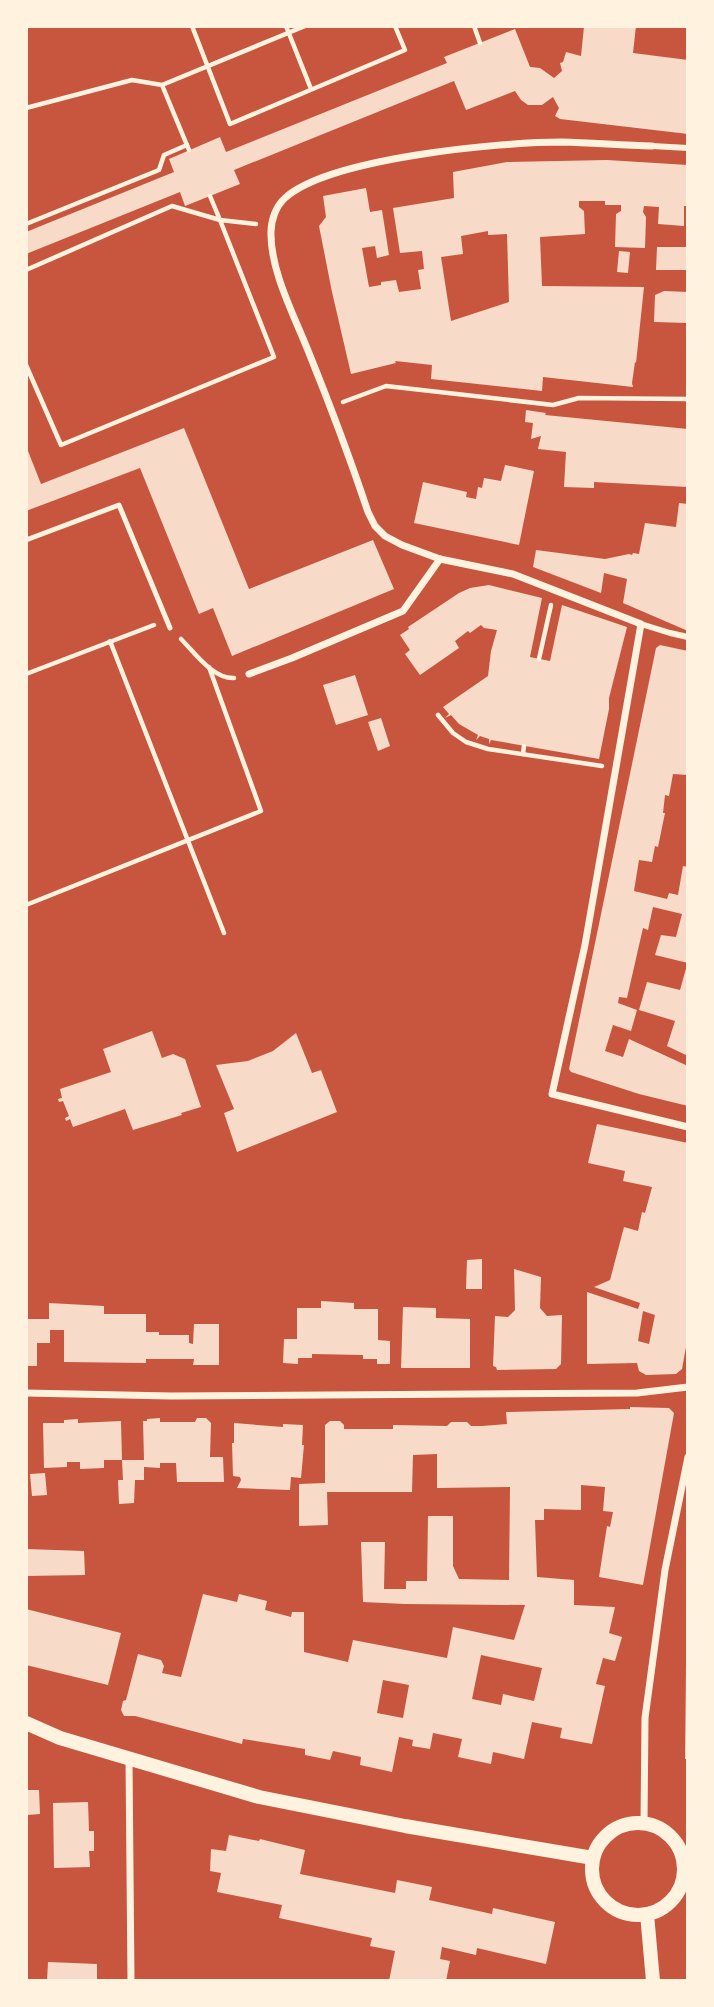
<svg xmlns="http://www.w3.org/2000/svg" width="714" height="2007" viewBox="0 0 714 2007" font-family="'PT Sans Narrow',sans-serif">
<rect width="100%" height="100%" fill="#c8553d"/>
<!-- building -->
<g fill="#f7dbc8" fill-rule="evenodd">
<polygon points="584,26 636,26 633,53 688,60 688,134 560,119 555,116 559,108 553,97 542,105 528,105 521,100 515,91 466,110 454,81 234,170 240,184 185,206 180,192 26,254 26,232 174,172 169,159 220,137 226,152 447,63 444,57 515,29 530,67 540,68 554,78 562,71 560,63 563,62 566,52 581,56"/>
<path d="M607 160 688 165V206H684V226L658 224 659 207 644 206 643 212 646 217 645 248 615 247 616 214 621 211V205H605V201H579V207L584 211 585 234 540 237 542 286 644 287 636 363 635 362 632 383 633 387 543 377 542 391 431 379 432 365 395 361 396 363 351 374 332 292 319 226 326 217 323 196 366 188 370 212 382 210 389 255 377 258 375 246 362 248 369 287 381 285V282L396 280 399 292 421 289 418 270 424 269 422 251 400 253 393 208 454 198 453 172 507 162ZM488 231V235L507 234 509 302 451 321 441 257 463 254 461 236Z"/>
<polygon points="657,247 688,247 688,270 656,270"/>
<polygon points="619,251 630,252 628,273 617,272"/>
<polygon points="664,291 688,292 688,323 654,322 655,295"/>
<polygon points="526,410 546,413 545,415 688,429 688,487 594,482 594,488 564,487 566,452 538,449 541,436 531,439 533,423 525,422"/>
<polygon points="184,428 249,589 373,540 394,589 232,656 213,608 199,614 140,468 26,511 26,446 41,484"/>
<polygon points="505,465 534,471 519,545 414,523 423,482 467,492 466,497 476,499 478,487 482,488 484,478 501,481"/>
<polygon points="679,503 688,504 688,631 623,603 627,579 604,573 601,593 533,567 536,550 605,559 629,554 632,555 633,553 639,554 645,523 676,527"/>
<polygon points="489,585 542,598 530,657 550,661 562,605 627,627 609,698 609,709 599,759 491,740 489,744 489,739 480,736 476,740 478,735 459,724 451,715 445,718 449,714 443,707 488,676 491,651 497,630 484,628 481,625 470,633 468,631 455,641 459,648 420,675 405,654 410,650 400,635 409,629 408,627 459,593 470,588"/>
<polygon points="660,645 688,651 688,775 673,774 669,796 665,795 663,813 665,813 658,847 655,846 652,862 639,860 634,891 667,899 669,893 678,895 683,866 688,867 688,963 655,955 661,935 676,937 682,914 653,907 648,930 643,928 627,998 619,997 618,1003 637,1010 631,1031 613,1025 605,1051 623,1057 629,1039 688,1066 688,1106 639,1094 571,1072 569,1069 656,648"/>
<polygon points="355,675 368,715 336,725 323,685"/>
<polygon points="381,718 390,746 378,751 368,722"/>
<polygon points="687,965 688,965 688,1056 667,1046 675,1021 639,1010 647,982 680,990"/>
<polygon points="152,1031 162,1058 173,1054 185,1059 201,1107 181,1113 182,1115 133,1130 125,1109 73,1127 70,1119 66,1121 65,1118 69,1116 63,1101 59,1102 58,1099 62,1098 60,1089 111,1072 103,1049"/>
<polygon points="296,1033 312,1073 321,1070 337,1112 237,1152 224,1113 234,1109 216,1065 248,1061 273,1051"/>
<path d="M597 1124 688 1143V1336L682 1369 676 1374 646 1375 639 1371 637 1363 587 1364V1292L638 1309 640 1303 594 1287 610 1280 624 1227 638 1231 642 1212 645 1213 652 1187 623 1181 625 1171 588 1163ZM643 1311 655 1315 649 1344 638 1341Z"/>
<polygon points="482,1259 482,1289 466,1289 467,1260"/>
<polygon points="514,1269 541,1277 540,1308 547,1316 562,1315 561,1364 556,1369 497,1370 496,1367 493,1366 495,1316 508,1317 515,1310"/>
<polygon points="321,1301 354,1303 354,1309 378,1309 378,1340 390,1341 390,1364 377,1364 377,1359 363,1359 363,1355 312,1354 312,1358 298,1358 298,1364 283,1363 284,1339 297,1339 297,1308 321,1308"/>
<polygon points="49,1303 104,1306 104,1314 146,1314 146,1332 159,1332 159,1335 189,1335 189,1343 193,1344 194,1324 219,1324 219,1365 193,1365 194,1359 146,1359 146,1363 64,1362 64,1330 50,1330 50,1343 37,1343 37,1366 26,1366 26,1319 49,1319"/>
<polygon points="403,1307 436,1308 436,1318 470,1319 470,1368 401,1368"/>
<path d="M630 1407 669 1408 674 1413 643 1585 599 1577 607 1526 610 1527 613 1512 603 1511 605 1487 581 1485V1510L544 1509V1520H535L537 1577 574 1580V1605L615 1607 609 1633 622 1637 615 1661 603 1658 596 1684 605 1686 592 1744 560 1738 562 1728 532 1722 524 1759 493 1752 491 1764 458 1757 462 1739 433 1733 430 1749 412 1746 413 1740 399 1737 392 1772 360 1765 361 1757 333 1751 330 1760 305 1755V1749L243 1739 242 1744 135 1716H124L121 1710 123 1701 126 1700 138 1654 161 1660 164 1666 162 1673 181 1677 203 1594 237 1602 239 1594 267 1601 265 1610 291 1617 292 1612H304V1652L348 1662 353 1640 447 1658 453 1627 514 1640 525 1605 405 1604 363 1602 361 1542H385L384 1589H406V1581H427L428 1516H453V1566L459 1579 509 1580 510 1487 437 1488V1454L413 1455 412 1492H327L328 1525 299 1526V1484L325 1483V1425L330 1421H340L344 1425V1429H393V1425L447 1426 451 1422H467L471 1426H482L507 1424 506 1412 630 1409ZM481 1655 542 1668 534 1701 503 1694 501 1705 472 1699ZM383 1680 409 1685 403 1718 377 1713Z"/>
<polygon points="160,1418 160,1422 195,1422 197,1418 206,1418 211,1423 210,1457 223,1457 224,1482 177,1482 176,1463 160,1463 160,1468 144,1467 144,1480 135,1480 134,1503 119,1504 118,1480 123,1480 122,1460 144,1460 143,1421 147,1421 147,1419"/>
<polygon points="78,1419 78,1423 121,1421 122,1460 104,1460 104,1468 80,1469 80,1462 67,1462 67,1467 44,1468 43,1423 64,1423 64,1420"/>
<polygon points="234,1423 283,1427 283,1424 303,1425 302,1445 304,1445 301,1478 291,1477 290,1490 237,1488 241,1480 240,1477 233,1476 232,1443 234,1443"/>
<polygon points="45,1473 47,1495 32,1496 30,1474"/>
<polygon points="26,1549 84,1551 85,1575 26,1576"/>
<polygon points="26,1609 121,1633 108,1685 26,1665"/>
<polygon points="686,1666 688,1666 688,1759 685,1759"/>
<polygon points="27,1790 39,1790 40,1814 27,1815"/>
<polygon points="88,1802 89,1831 94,1831 94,1851 89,1851 90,1867 54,1868 53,1803"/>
<polygon points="229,1835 259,1841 260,1839 305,1850 300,1874 395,1893 397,1880 432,1887 429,1900 492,1914 493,1908 555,1922 546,1964 477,1948 476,1955 442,1947 440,1959 450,1961 446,1981 389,1981 395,1951 370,1946 372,1938 279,1918 282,1905 217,1892 221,1873 210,1871 211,1849 226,1851"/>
<polygon points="48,1962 97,1964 97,1981 47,1981"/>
</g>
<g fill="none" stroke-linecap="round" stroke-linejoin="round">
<!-- path -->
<g stroke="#fff3e0" stroke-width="4.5">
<polyline points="192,26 230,124 405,50 395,26"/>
<polyline points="286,26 311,89"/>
<polyline points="474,26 480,43"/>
<polyline points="162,85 189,150"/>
<polyline points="26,108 132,80 162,85 305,26"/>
<polyline points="210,196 220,220 256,224"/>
<polyline points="26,224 159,170 164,155 187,145"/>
<polyline points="26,270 172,206 220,220 274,357 61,445 26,365"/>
<polyline points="343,402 386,386 553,405 579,398 688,399"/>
<path d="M181 639C195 653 213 679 234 678"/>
<polyline points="110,641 224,933"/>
<polyline points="539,659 551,605"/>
<polyline points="26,674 154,625"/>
<polyline points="438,715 453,733 466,742 488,749 602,766"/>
<polyline points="523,754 524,746"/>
<polyline points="26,905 261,811 209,667"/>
</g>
<!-- service -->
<polyline stroke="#fff3e0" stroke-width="5" points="26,540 119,505 170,628"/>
<!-- pedestrian -->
<g stroke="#fff3e0" stroke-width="6">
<polyline points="652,146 688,148"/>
<polyline points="641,624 670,633 688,637"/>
</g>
<!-- minor -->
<g stroke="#fff3e0" stroke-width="7">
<path d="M652 146C622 145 592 143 562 142 500 142 329 158 285 198 276 206 271 220 271 232 270 271 295 317 309 353 330 405 350 458 368 512L375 526 385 536 402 545 440 559 513 574 641 624 585 945 552 1094 688 1127"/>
<polyline points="249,674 292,658 403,611 440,559"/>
<polyline points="26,1393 171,1396 637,1393 688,1387"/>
<polyline points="129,1759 131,1981"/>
<polyline points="644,1823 645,1718 665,1570 688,1457"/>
</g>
<!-- secondary -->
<g stroke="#fff3e0" stroke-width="14">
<polyline points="26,1723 60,1738 259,1797 405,1826 593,1858"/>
<circle cx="638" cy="1869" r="46"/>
<polyline points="647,1914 653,1981"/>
</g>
</g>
<!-- border -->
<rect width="714" height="2007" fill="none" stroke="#fff3e0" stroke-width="56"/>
</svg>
